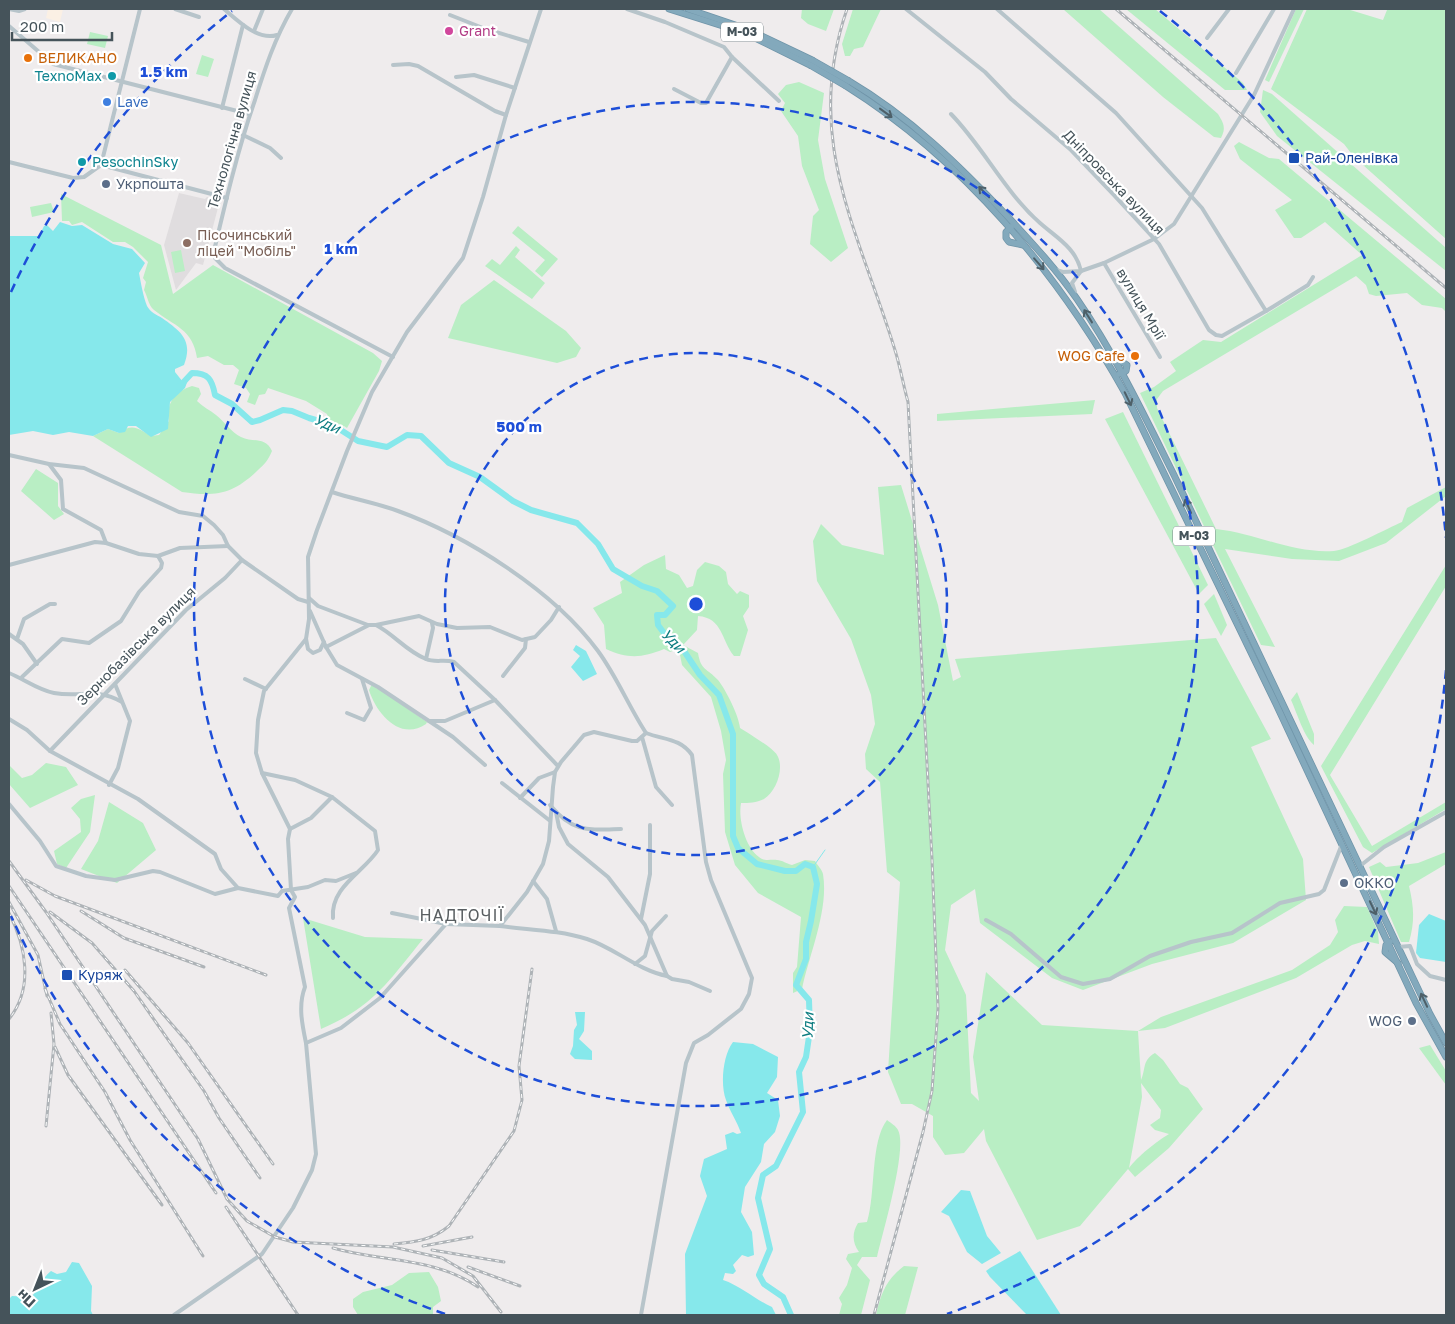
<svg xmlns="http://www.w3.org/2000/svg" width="1455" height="1324" viewBox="0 0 1455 1324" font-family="'Golos Text',sans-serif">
<rect width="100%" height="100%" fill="#efeced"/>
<!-- commercial -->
<polygon fill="#fbf0e4" points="48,9 63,9 60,22 46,18"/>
<!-- education -->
<polygon fill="#e0dddf" points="179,193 205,199 207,197 220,200 203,265 196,263 176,290 164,245"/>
<!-- green -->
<g fill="#b9eec4" fill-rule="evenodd">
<polygon points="802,9 834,9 826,31 808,24 801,18"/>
<polygon points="853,9 881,9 863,47 854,49 850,56 845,56 842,44"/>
<path d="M1063 9H1099L1218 114C1224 124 1226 128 1221 138L1214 137 1163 97Z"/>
<polygon points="1126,9 1155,9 1243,83 1247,90 1225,90"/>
<polygon points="1296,9 1304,9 1269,82 1265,80"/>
<polygon points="1307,9 1347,9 1383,20 1387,10 1390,9 1446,9 1446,239 1354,157 1344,144 1271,89"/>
<polygon points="90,32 108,36 105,48 87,44"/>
<polygon points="202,55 214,59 208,77 196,74"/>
<polygon points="799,82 824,93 818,140 825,179 848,248 831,262 810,244 813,216 819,210 802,166 798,136 781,111 785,103 778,94 786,85"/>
<polygon points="1263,90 1272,94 1446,248 1446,271 1277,136 1260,112"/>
<path d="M1239 142 1269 158 1279 159 1446 299V312L1442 308 1422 305 1407 293 1376 296 1369 294 1366 285 1356 276 1163 391 1157 399V408L1216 529C1255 533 1294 554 1334 551 1347 550 1388 528 1402 522L1407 508 1446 487V496L1386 543 1339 561 1292 559 1225 549 1275 647 1261 645 1140 393 1154 387 1176 371 1170 362 1203 340 1221 342 1362 255 1325 222 1301 238H1294L1275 210 1292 200 1240 159 1234 146Z"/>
<path d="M61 194 161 245 173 294 213 265 373 353 382 361 379 371 347 428 344 426 343 429 329 422 327 414 306 401 268 388 265 394 259 395 255 405 247 402 250 394 246 388 234 384 239 370 233 365H224L208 356 197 358C193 329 174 326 154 310 148 305 148 297 144 290L146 282 143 278 148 262 133 247 125 242H113L82 222 72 225 69 221H62Z"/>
<polygon points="51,203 54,212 32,217 30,207"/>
<polygon points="518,226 558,259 542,277 535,271 545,260 512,233"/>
<polygon points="516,246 520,250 515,257 545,283 532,299 485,266 492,259 500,265"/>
<polygon points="181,250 185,271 175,273 171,252"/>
<polygon points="494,280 566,331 581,348 576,357 557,363 448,338 461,305"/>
<path d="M192 386 199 388 201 394 197 401C203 407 210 410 216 415 225 422 231 432 241 437 253 443 265 436 272 451 268 460 265 464 258 470 233 494 216 497 182 492L93 436 108 429 119 433C132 423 138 428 151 436L159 435 169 421C166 403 174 392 192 386Z"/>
<polygon points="1095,400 1092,414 937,421 937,414"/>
<polygon points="1123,412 1208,585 1199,594 1105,419"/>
<polygon points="36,469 58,483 58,506 64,514 54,520 21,491"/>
<path d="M901 485 938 605 953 681 961 677 955 659 1216 638 1271 739 1251 747 1303 859 1306 900 1233 943 1152 964 1083 990 1052 978 980 923 975 889 951 905 945 950 966 995 971 1093 979 1101 973 1057 986 972 1042 1025 1138 1031 1161 1017 1292 970 1330 945 1338 932 1335 920 1344 906 1367 907 1378 932 1379 944 1365 941 1352 945 1296 978 1165 1028 1138 1031 1141 1080C1146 1069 1142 1060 1155 1053L1163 1060 1180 1084 1188 1088 1203 1109 1169 1148 1135 1177 1128 1169 1080 1226 1037 1240 986 1141 984 1129 964 1153 945 1155 933 1137V1116L912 1104H901L888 1072 900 882 887 872 880 782 866 769 865 754 875 724 871 695 851 639 817 581 813 541 821 524 842 545 884 555 878 487ZM1141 1083 1161 1110 1160 1118 1150 1125 1155 1130 1169 1134C1157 1141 1137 1157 1129 1168L1142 1097Z"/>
<path d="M665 555 666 569 679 575 687 588 693 586 697 570 705 562 719 566 726 572 728 584 737 594 740 591 749 595V607L743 616 748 630 740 656H734C721 640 723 618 698 616L697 630 683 645 698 653C701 671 707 668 718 680 726 690 739 716 740 728 748 733 773 748 777 755 785 768 776 792 764 799 756 803 749 803 741 803 738 819 745 847 759 857 765 862 770 859 777 860 782 860 787 864 792 865L805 860 815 861C817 865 822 869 823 874 829 910 809 955 802 989L793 993V973L797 967 801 917 758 893 735 865 725 832 723 774 726 760 721 731 711 697 682 665 680 655 675 650 670 652 664 649C642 658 628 659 606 649L604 625 593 608 622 593 620 582 644 565Z"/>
<polygon points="1446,565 1446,586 1330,775 1372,846 1446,802 1446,809 1372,853 1363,847 1321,766"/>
<polygon points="1214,594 1227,625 1221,636 1204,604"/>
<path d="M372 684 427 722 426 724C400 742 376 713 369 690Z"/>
<path d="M1297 692 1314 734V745C1304 737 1297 713 1291 700Z"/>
<polygon points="46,763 66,767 78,785 30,808 9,784 9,765 22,778 32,775"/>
<polygon points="95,795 90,832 66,868 57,864 54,851 81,832 80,819 71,808 81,799"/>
<polygon points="109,802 143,823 156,850 117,883 81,869 98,841"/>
<path d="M1446 852V864L1409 886C1414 907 1415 922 1409 942H1401L1369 867 1380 862 1386 867 1418 863Z"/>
<path d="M303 918 365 937 423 939C388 982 373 1007 321 1029Z"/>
<polygon points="1430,1045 1446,1071 1446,1085 1419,1048"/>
<path d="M887 1120C891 1123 896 1126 898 1130 908 1148 882 1235 877 1257H862L857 1265 870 1280 861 1315H839L842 1304 839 1298 847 1285 852 1268 846 1259 848 1254 859 1252C852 1242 852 1233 858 1223L867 1222C876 1194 870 1142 887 1120Z"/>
<path d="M904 1266 918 1267 905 1315H876C881 1293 886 1280 904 1266Z"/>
<polygon points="429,1272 438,1287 441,1301 433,1307 433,1315 358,1315 353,1307 353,1299 363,1292 392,1285 409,1273"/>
</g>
<!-- water -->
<g fill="#86e8eb">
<path d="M60 222 72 226 82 225 113 244 132 249 145 263 139 273C141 283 143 296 147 306 150 312 157 315 162 318 182 332 193 341 184 365L175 369V372L183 382 189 377 185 388 170 402 168 429 151 437 136 426H128L125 432 119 433 108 429 93 436 69 432 53 435 33 431 9 435V236H39L44 226 47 225 53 231Z"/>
<polygon points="576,645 586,651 597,674 583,681 571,667 580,656 573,650"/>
<polygon points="1429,914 1446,921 1446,962 1420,958 1416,953 1419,925"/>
<polygon points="575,1012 585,1012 584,1031 579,1039 592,1051 592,1060 575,1059 570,1054 573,1046 574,1030 577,1025"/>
<path d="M733 1042 753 1044 778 1057 777 1077 767 1093 778 1100 780 1116 775 1132 764 1144 761 1162 745 1187 741 1212 752 1232 754 1255 748 1257 742 1255 733 1265 736 1271 733 1274 725 1273 723 1280C741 1286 754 1299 772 1307L776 1315H686L685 1254 707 1196 700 1176 704 1159 727 1149 725 1135 733 1132 737 1134 741 1133C737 1121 730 1112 726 1100 720 1084 723 1055 733 1042Z"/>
<polygon points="961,1190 970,1191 987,1236 1001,1253 982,1264 967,1252 949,1216 941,1212"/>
<polygon points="1020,1251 1061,1315 1027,1315 990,1277 986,1271 990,1268"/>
<path d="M72 1262 79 1263 92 1286 91 1311 93 1315H9V1299L12 1296 31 1297C40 1288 41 1279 51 1271L57 1274 66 1272Z"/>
</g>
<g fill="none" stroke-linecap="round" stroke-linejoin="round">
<!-- stream -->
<polyline stroke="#86e8eb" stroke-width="1" points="813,867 825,850"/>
<!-- river -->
<path stroke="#86e8eb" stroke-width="6" d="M179 387 192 373C208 373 212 379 215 395L232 404 252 422 260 420 283 410 292 411 309 418 333 425 358 441 382 446 387 447 407 435 421 436 449 463 480 477 513 501 531 510 577 523 598 544 613 569 642 586 657 591 673 606 665 615H657L658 625 670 641 682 648 700 675 719 695 733 734V836L738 848 757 864 785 871H796L805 864 813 867 817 884 811 921 806 942V959L796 985 809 1000 810 1030 806 1057 799 1072 803 1112 776 1166 763 1175 758 1198 770 1249 759 1275 764 1284 783 1297 791 1315"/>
<!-- highway casing -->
<g stroke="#6f94a8" stroke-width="7">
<g id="highway">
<polyline points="669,9 745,33 810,65"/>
<polyline points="688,9 747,29 812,60"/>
<path d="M849 81C910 117 960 166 1009 218 1033 244 1057 270 1077 299 1115 354 1144 415 1174 475L1430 1014 1446 1043"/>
<path d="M846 86C964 160 1058 273 1125 393L1276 704 1416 1003 1446 1057"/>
<polyline points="1011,227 1006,232 1006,238 1009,242 1023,245"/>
<polyline points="1110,355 1127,365 1126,371 1119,374"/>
<polyline points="1390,942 1386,945 1385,952 1398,963"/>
</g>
</g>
<!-- minor -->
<g stroke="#b7c4ca" stroke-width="4">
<polyline points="9,9 19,11 25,9"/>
<polyline points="175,9 199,17"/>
<path d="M224 9C238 21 258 41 277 35"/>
<path d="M292 9C275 38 265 68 255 100 238 149 226 200 214 251L215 258 225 268 393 357"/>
<polyline points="627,9 665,22 724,47 732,57 779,101"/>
<polyline points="906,9 985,72 1011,99 1071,150 1114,195 1159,244 1209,330 1216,335 1222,336 1266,311"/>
<polyline points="997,9 1116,113 1202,208 1266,311 1308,285 1313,277"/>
<polyline points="450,15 483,28 529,42"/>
<polyline points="9,26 53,64 249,114"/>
<polyline points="254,31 263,9"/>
<polyline points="1207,38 1229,9"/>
<polyline points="393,65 409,64 418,66 495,111 506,115"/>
<polyline points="1236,73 1274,9"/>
<polyline points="456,77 474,75 515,88"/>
<polyline points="674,89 701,103 706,103 732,57"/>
<polyline points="222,108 243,25"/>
<path d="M951 114C984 148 1004 191 1040 223 1057 238 1076 248 1081 271"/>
<polyline points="243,135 270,148 281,158"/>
<polyline points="9,162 73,178 84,177 101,165 227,198"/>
<polyline points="101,165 140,9"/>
<polyline points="1104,263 1160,357"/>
<polyline points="1056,270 1063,272 1081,271 1104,263 1154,239 1174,224 1254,95 1294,9"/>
<polyline points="1075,292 1072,283 1081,271"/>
<polyline points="9,455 49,464 84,468 179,512 203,516 214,525 223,535 228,546 242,560 298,599 308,602"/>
<polyline points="49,464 61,480 63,509 101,530 106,543"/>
<path d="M332 492C353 499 376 503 398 511 467 536 554 591 598 651 617 677 629 707 646 733 664 740 680 738 692 755L706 862 711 880 752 978 749 994 741 1009 708 1035 694 1043 686 1063 641 1315"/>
<polyline points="9,565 95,542 106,543 139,554 158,556 180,548 228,546"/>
<polyline points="309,598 318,606 368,625 376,625 419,616 437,624 457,628 490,627 522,640 535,637 551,620 559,607"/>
<polyline points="310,611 326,647 337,665 378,687 453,737 485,765"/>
<path d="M376 625C395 635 406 651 426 659 435 663 444 659 454 662L495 700 558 766"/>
<polyline points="9,634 23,644 37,664"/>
<polyline points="17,639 24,619 50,604 55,604"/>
<polyline points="324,642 320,650 313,653 308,649 306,639 309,619 308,557 317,530 347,451 372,392 407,332 463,258 483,197 506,115 541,9"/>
<polyline points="326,647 369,625"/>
<polyline points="426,659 433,628 432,623"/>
<path d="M9 673C24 679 38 690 54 693 81 698 95 687 122 702"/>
<polyline points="503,676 525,648 526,639"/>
<polyline points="22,677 62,639 89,643 121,621 139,592 161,568 162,563 158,556"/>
<polyline points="245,679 266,689"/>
<polyline points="347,713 364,720 371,708 362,679"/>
<polyline points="9,719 27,730 50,751 138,799 215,854 221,869 238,888 278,896 282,891 308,887 325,880 336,881 356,873"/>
<polyline points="429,721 445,721 495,700"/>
<polyline points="642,737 656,787 672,805"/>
<polyline points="50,751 186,610 225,578 242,560"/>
<path d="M262 773 295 780 332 797 375 831 378 850C364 872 330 887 333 918"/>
<polyline points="502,783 549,820"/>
<polyline points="109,785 118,768 130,721 115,684"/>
<polyline points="520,798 539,778 555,772"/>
<polyline points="9,804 40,841 56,866 86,876 115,880 153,871 160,872 215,894 238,888"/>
<path d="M550 805C573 833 588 830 621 829"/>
<polyline points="556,812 559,827 568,844 608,877 645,925 667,976 672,979 689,982 710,991"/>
<polyline points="290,829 311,818 332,797"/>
<polyline points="1360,866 1384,847 1446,812"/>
<polyline points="533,881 547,899 556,931"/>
<polyline points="392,913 446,924 500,926 527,892 543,864 549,841 553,787 555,772 561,762 584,735 594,732 632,741 637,741 646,733"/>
<polyline points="641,919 650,874 650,825"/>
<polyline points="986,920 1011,934 1061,977 1083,984 1110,979 1150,956 1191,942 1232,933 1280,903 1319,894 1324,890 1342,844"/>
<path d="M500 926C529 930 558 930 587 939 615 948 637 970 667 976"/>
<polyline points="1398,947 1410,946 1417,964 1430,976 1446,980"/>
<polyline points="635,964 645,956 652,931 666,916"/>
<path d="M306 1043C302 1024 298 1005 305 987L289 908 295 897 291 890 288 839 290 829 262 773 256 753 258 720 264 691 306 639"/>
<polyline points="174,1315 262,1254 293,1208 312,1170 316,1154 306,1043 341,1028 380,998 446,924"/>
</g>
<!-- highway -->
<use href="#highway" stroke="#83a9bc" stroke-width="5.5"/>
<!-- rail casing -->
<g stroke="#aeb3b7" stroke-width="3">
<g id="rail">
<path d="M847 9C803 137 857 228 894 347 900 365 903 384 908 402L932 859 938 1008 932 1091 923 1132 874 1315"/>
<polyline points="1116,9 1446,288"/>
<polyline points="9,861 46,912 198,1139 227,1199 247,1221 275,1237 293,1242 393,1247 442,1258 473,1276 501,1312"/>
<polyline points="26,880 55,896 266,975"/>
<polyline points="9,886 216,1193"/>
<polyline points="9,902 38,955 47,996"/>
<polyline points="81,911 124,938 204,967"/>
<polyline points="50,912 92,943 134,991 204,1091 219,1118 260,1178"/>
<path d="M9 913C26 946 34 988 9 1019"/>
<polyline points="125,970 188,1043 273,1164"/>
<polyline points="45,989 60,1024 105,1092 130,1140 203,1256"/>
<polyline points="55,1047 68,1075 162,1205"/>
<polyline points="46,1126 54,1044 51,1013"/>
<polyline points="226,1207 298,1315"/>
<path d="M394 1244C416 1242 432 1240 449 1226L514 1131 522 1100 519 1066 532 969"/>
<polyline points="423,1246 472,1237"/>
<path d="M333 1248C383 1262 434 1257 478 1287"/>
<polyline points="432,1250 504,1262"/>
<polyline points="468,1267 520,1286"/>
</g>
</g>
<!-- rail -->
<use href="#rail" stroke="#fff" stroke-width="1" stroke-dasharray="4" stroke-linecap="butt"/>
<!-- highway-bridge casing -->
<g stroke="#6f94a8" stroke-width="7" stroke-linecap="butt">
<g id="highway-bridge">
<polyline points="812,60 849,81"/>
<polyline points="810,65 846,86"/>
</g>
</g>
<!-- highway-bridge -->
<use href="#highway-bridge" stroke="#83a9bc" stroke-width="5.5"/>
</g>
<!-- one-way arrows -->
<defs><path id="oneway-shaft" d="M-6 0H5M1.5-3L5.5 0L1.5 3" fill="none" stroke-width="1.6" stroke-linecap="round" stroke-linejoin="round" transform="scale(1.25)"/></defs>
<g stroke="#4e6069">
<use href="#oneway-shaft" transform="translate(886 113) rotate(36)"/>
<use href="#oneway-shaft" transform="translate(984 192) rotate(-134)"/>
<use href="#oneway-shaft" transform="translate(1039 264) rotate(49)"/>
<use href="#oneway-shaft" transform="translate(1088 316) rotate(-122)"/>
<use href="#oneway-shaft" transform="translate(1128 399) rotate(64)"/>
<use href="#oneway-shaft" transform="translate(1188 506) rotate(-114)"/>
<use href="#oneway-shaft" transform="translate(1373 908) rotate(65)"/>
<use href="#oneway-shaft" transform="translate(1424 1000) rotate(-115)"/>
</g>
<!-- distance rings -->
<g fill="none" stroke="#1d4ed8" stroke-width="2.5" stroke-dasharray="9 6">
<circle cx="696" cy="604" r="251"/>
<circle cx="696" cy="604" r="502"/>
<path d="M1446 670A753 753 0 0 1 947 1314M445 1314A753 753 0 0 1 11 916M11 292A753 753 0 0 1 232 11M1160 11A753 753 0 0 1 1446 538"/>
</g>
<!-- markers -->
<circle fill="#d1479c" stroke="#fff" stroke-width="2" cx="449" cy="31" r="5"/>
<g fill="#e8710a" stroke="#fff" stroke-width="2">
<circle cx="28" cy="58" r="5"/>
<circle cx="1135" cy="356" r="5"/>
</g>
<g fill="#0f9aa8" stroke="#fff" stroke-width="2">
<circle cx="112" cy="76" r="5"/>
<circle cx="82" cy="162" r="5"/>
</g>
<circle fill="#3f7fe0" stroke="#fff" stroke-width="2" cx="107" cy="102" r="5"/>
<g fill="#1a4fb4" stroke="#fff" stroke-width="2">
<rect x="1288" y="152" width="12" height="12" rx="2.5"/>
<rect x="61" y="969" width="12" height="12" rx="2.5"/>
</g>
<g fill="#5c6f8a" stroke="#fff" stroke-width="2">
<circle cx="106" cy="184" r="5"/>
<circle cx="1344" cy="883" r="5"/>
<circle cx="1412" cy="1021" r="5"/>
</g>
<circle fill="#8d6e63" stroke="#fff" stroke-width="2" cx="187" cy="243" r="5"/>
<g text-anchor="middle" stroke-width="4.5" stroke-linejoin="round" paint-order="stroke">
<!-- shield labels -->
<g fill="#fff" stroke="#7d878c" stroke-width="1">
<rect x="721" y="22.5" width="42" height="19" rx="4"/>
<rect x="1173" y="526.5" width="42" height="19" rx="4"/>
</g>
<g font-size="12" font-weight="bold" fill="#45535a">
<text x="742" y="36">М-03</text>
<text x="1194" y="540">М-03</text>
</g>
<!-- hotel labels -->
<g font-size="14" fill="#b23c85" stroke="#fff" text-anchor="start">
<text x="459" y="36">Grant</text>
</g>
<!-- food labels -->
<g font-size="14" fill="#c56008" stroke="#fff" text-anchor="start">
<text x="38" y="63">ВЕЛИКАНО</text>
<text x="1125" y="361" text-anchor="end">WOG Cafe</text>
</g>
<!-- culture labels -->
<g font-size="14" fill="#0d838f" stroke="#fff" text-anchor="end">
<text x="102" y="81">TexnoMax</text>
<text x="92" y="167" text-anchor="start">PesochinSky</text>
</g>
<!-- shop labels -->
<g font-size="14" fill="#366cbe" stroke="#fff" text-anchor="start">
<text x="117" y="107">Lave</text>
</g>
<!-- street labels -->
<g font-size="14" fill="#45535a" stroke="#fff">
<text transform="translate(232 140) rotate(-74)" y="5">Технологічна вулиця</text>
<text transform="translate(1114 182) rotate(46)" y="5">Дніпровська вулиця</text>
<text transform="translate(1141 304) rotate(59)" y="5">вулиця Мрії</text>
<text transform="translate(136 646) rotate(-45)" y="5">Зернобазівська вулиця</text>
</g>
<!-- transit labels -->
<g font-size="14" fill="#164399" stroke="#fff" text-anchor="start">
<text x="1305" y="163">Рай-Оленівка</text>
<text x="78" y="980">Куряж</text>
</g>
<!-- service labels -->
<g font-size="14" fill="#4e5e75" stroke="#fff" text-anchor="start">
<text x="116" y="189">Укрпошта</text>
<text x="1354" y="888">ОККО</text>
<text x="1402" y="1026" text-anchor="end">WOG</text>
</g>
<!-- education labels -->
<g font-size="14" fill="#785e54" stroke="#fff" text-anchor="start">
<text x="197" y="240">Пісочинський<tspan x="197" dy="16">ліцей "Мобіль"</tspan></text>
</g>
<!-- water labels -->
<g font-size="15" font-style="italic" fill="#0d7d81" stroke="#fff">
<text transform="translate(327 424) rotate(24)" y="5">Уди</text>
<text transform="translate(673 641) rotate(45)" y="5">Уди</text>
<text transform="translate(808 1026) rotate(-88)" y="5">Уди</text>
</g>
<!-- quarter labels -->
<g font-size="16" letter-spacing="1" fill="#595e61" stroke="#fff">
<text x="462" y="921">НАДТОЧІЇ</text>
</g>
</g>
<circle cx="696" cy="604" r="8" fill="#1d4ed8" stroke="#fff" stroke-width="2.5"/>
<g font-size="15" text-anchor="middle" font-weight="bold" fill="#1d4ed8" stroke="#fff" stroke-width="4.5" stroke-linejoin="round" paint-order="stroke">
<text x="164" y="77">1.5 km</text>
<text x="341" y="254">1 km</text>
<text x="519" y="432">500 m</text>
</g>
<!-- border -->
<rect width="1455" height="1324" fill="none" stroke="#45535a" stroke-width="20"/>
<!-- north arrow -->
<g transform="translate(35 1289) rotate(223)" stroke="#ffffff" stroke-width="4" paint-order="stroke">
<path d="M0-4L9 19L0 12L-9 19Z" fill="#45535a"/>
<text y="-8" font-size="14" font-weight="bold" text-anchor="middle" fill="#45535a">Пн</text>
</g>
<!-- scale -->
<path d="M12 32v8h100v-8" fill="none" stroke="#45535a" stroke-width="2.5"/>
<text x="20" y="32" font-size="15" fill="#45535a" stroke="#ffffff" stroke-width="4" paint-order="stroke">200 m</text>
</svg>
